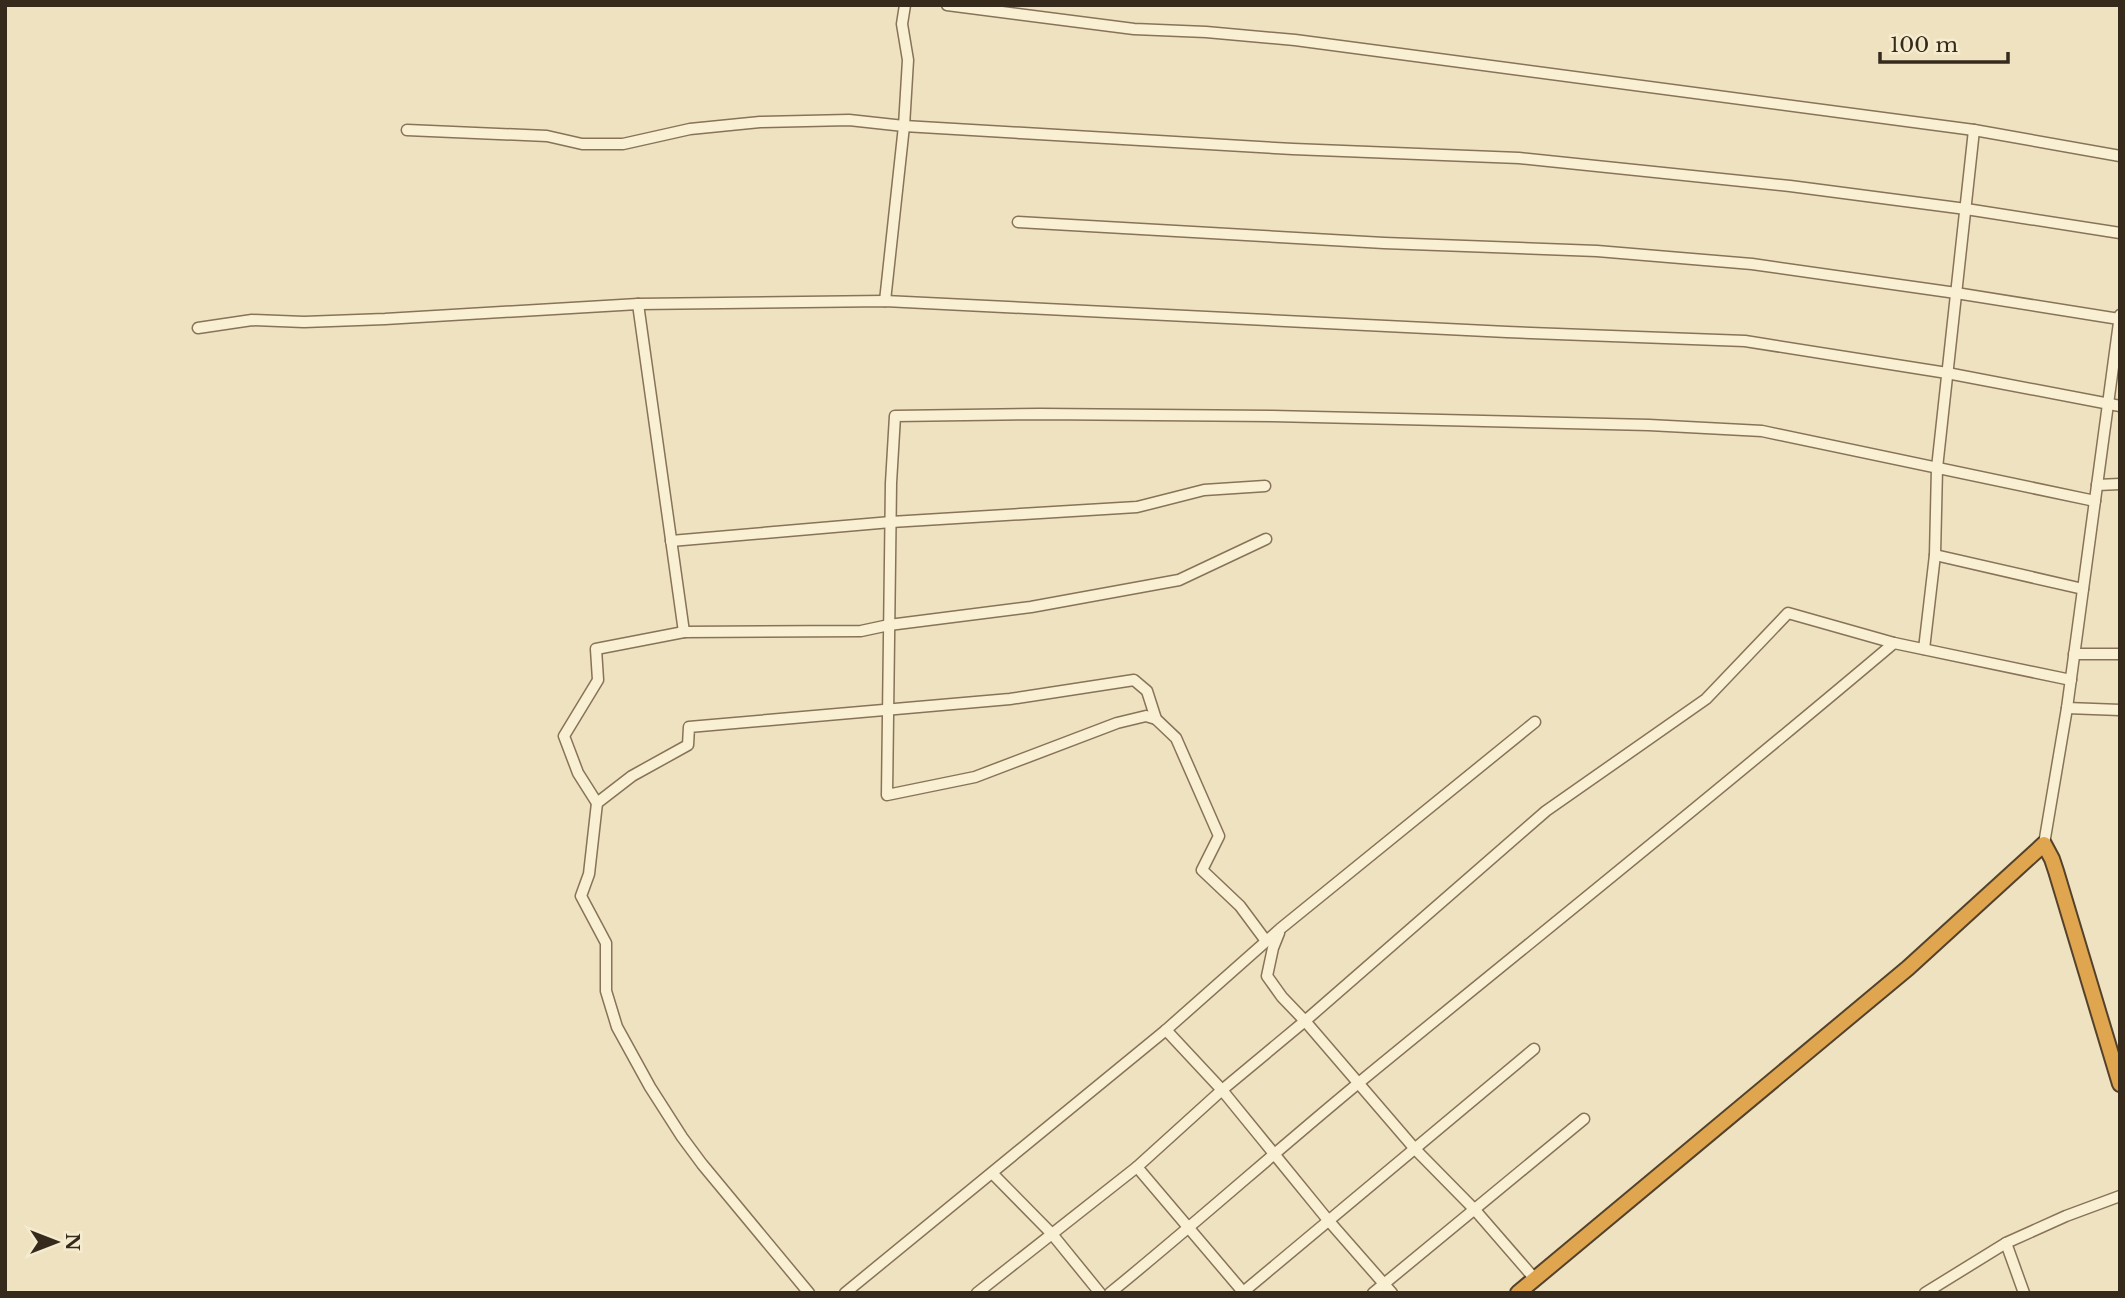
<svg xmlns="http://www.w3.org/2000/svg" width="2125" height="1298" viewBox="0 0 2125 1298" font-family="'Libre Baskerville',serif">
<rect width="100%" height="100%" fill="#eee2c0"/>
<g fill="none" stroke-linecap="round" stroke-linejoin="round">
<!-- minor casing -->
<g stroke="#877358" stroke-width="13">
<g id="minor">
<polyline points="947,5 1134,29 1206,32 1295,40 1974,130 2120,156"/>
<polyline points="407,130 547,136 582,144 623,144 690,129 760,122 849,120 904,126 1293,149 1519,158 1790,186 1966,209 2120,233"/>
<polyline points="1018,222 1384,243 1597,251 1752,264 1956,293 2119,319"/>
<polyline points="885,301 904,126 908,60 902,24 905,5"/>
<polyline points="638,304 684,632 861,631 889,625 1031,607 1179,580 1266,539"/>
<polyline points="198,328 252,320 304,322 385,319 638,304 885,301 1507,332 1745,341 1947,373 2120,406"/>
<polyline points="2097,485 2120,484"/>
<polyline points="671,541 891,522 1137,507 1204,490 1265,486"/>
<polyline points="1935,555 2083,589"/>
<polyline points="684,632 596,649 598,680 564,736 578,773 597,803 589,874 581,896 606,943 606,991 617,1027 650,1087 682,1137 702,1164 809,1293"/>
<polyline points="1924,649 1935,555 1937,468 1974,130"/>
<polyline points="2074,654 2120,654"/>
<polyline points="2067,708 2120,710"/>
<polyline points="1156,719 1146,716 1117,723 975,777 887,795 891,483 895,416 1040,414 1272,416 1649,425 1762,431 2095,501"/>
<polyline points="597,803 632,776 688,745 689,727 1010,699 1134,680 1147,691 1156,719 1176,738 1219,836 1202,870 1240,906 1266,941"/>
<polyline points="2044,844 2067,708 2120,315"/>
<polyline points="1279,933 1273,948 1267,976 1282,997 1305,1021 1415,1149 1475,1210 1534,1278"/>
<polyline points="1166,1030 1222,1090 1328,1220 1392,1293"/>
<polyline points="1137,1167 1244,1293"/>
<polyline points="992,1173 1052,1234 1100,1293"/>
<polyline points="2006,1243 2024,1293"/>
<polyline points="845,1293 1166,1030 1280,929 1535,722"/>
<polyline points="977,1293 1137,1167 1222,1090 1305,1021 1546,811 1706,699 1788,613 1894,643 2071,680"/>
<path d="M1110 1293C1195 1224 1276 1151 1361 1081 1539 935 1718 792 1894 643"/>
<polyline points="1242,1293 1534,1049"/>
<polyline points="1373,1293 1584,1119"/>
<polyline points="1925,1293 2006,1243 2066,1216 2120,1196"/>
</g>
</g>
<!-- highway casing -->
<g stroke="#54412c" stroke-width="18">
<polyline id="highway" points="1518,1293 1908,968 2044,844 2052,859 2056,871 2120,1084"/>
</g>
<!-- minor -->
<use href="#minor" stroke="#f9efd3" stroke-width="10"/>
<!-- highway -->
<use href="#highway" stroke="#dfa64f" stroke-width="14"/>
</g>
<!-- border -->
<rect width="2125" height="1298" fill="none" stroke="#362a1c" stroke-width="14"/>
<!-- north arrow -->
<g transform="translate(56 1242) rotate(90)" stroke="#f5eccf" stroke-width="5" paint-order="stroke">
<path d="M0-5L12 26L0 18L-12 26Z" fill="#362a1c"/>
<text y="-10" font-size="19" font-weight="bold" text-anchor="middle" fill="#362a1c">N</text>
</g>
<!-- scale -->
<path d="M1880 52v10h128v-10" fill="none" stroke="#362a1c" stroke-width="3.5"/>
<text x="1890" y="52" font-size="21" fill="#362a1c" stroke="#f5eccf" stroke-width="5" paint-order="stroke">100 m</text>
</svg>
